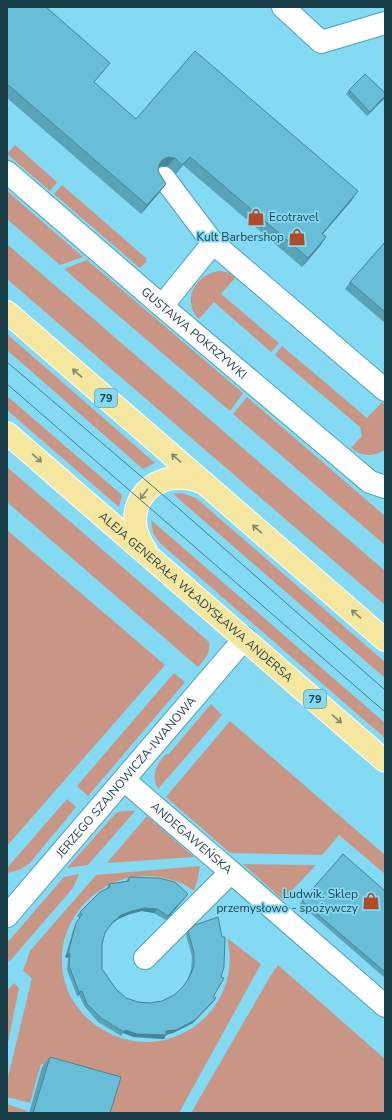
<svg xmlns="http://www.w3.org/2000/svg" width="392" height="1120" viewBox="0 0 392 1120" font-family="'Nunito Sans',sans-serif">
<rect width="100%" height="100%" fill="#84daf3"/>
<!-- green -->
<g fill="#c99685">
<polygon points="15,145 57,182 50,191 7,154"/>
<polygon points="62,185 146,258 146,262 140,268 54,194"/>
<polygon points="7,191 83,257 60,265 7,219"/>
<polygon points="7,244 385,571 385,605 7,279"/>
<polygon points="87,260 243,393 230,411 64,269"/>
<path d="M220 271 230 273 236 277 221 294 279 343 271 352 214 302 199 319C180 300 197 273 220 271Z"/>
<polygon points="7,334 155,463 143,469 7,350"/>
<path d="M282 346 367 418 382 402 385 405V450C373 457 362 457 351 448L362 436 360 427 275 355Z"/>
<polygon points="7,396 122,495 119,507 7,410"/>
<polygon points="247,397 385,516 385,545 233,414"/>
<path d="M7 467 209 642C211 653 204 660 198 667L7 502Z"/>
<polygon points="182,493 196,498 385,662 385,678 173,494"/>
<polygon points="151,520 385,723 385,738 160,543 153,533"/>
<polygon points="7,530 165,665 7,846"/>
<polygon points="174,673 185,682 88,796 77,786"/>
<path d="M211 704 222 715 158 789C151 775 156 765 166 754L168 755Z"/>
<polygon points="230,721 385,855 385,874 339,835 322,855 230,853 166,797"/>
<polygon points="67,799 76,807 29,864 19,870 7,873 7,868"/>
<polygon points="125,811 135,811 88,865 67,868 117,812"/>
<polygon points="147,816 194,857 107,863"/>
<polygon points="243,864 316,865 283,900"/>
<path d="M200 866 198 878 194 891C185 884 175 880 164 878 95 863 38 937 72 999 80 1013 93 1025 107 1032 171 1066 245 1008 227 938L261 964 179 1113H109L117 1086 41 1064 30 1103 7 1097V1081L32 978 23 971 30 951 96 875Z"/>
<polygon points="79,874 73,888 9,962 7,958 7,943 64,877"/>
<polygon points="278,965 385,1059 385,1113 191,1113 271,975"/>
<polygon points="14,983 19,988 7,1048 7,991"/>
<polygon points="7,1104 27,1111 27,1113 7,1113"/>
</g>
<g fill="none" stroke-linecap="round" stroke-linejoin="round">
<!-- minor casing -->
<g stroke="#4aa2ba" stroke-width="24">
<g id="minor">
<polyline points="283,7 321,42 385,23"/>
<path id="s1" d="M7 172 162 306 370 482 385 487"/>
<polyline points="164,178 213,243 385,390"/>
<polyline points="162,306 213,243"/>
<path id="s2" d="M124 780 231 872 385 1006"/>
<path id="s3" d="M7 916 245 638"/>
<polyline points="145,958 231,872"/>
</g>
</g>
<!-- major casing -->
<g stroke="#fff" stroke-width="24">
<g id="major">
<polyline points="7,312 385,640"/>
<path id="s4" d="M7 433 385 761"/>
<path d="M146 551C115 507 155 462 204 483"/>
</g>
</g>
<!-- minor -->
<use href="#minor" stroke="#fff" stroke-width="22"/>
<!-- major -->
<use href="#major" stroke="#f5e7a0" stroke-width="22"/>
<!-- tram -->
<g stroke="#457d8d" stroke-width="1">
<polyline points="7,362 177,507 385,690"/>
<polyline points="7,384 385,712"/>
</g>
</g>
<!-- wall -->
<g fill="#59a3b8">
<polygon points="7,7 104,71 94,82 136,119 352,200 323,234 326,237 320,246 302,267 183,165 176,174 168,166 162,166 158,167 158,171 166,184 159,193 141,214 7,98"/>
<polygon points="349,90 385,93 385,97 367,116 346,94"/>
<polygon points="385,242 385,323 345,289 350,282"/>
<polygon points="129,877 185,898 166,920 154,913 142,911 130,914 118,919 109,926 104,933 102,944 102,969 116,989 126,998 138,1002 150,1003 162,1001 174,995 182,988 187,981 191,970 192,957 186,935 188,931 213,997 213,1002 193,1023 173,1033 166,1035 164,1039 134,1037 123,1033 121,1036 98,1022 85,1007 79,995 77,996 67,970 68,958 65,957 74,927 80,918 77,916 80,912 107,889 107,888 109,884 126,881"/>
<polygon points="385,891 385,978 300,904 302,901"/>
<polygon points="50,1057 110,1113 29,1113 42,1067"/>
</g>
<!-- shaded-wall -->
<g fill="#488596">
<polygon points="385,96 384,99 367,116 370,112"/>
<polygon points="168,157 175,158 168,166 162,166 156,168 162,160"/>
<polygon points="190,157 183,165 176,174 182,165"/>
<polygon points="166,184 159,193 141,214 147,205"/>
<polygon points="358,191 352,200 316,242 322,234"/>
<polygon points="326,237 320,246 302,267 308,258"/>
<polygon points="188,894 185,898 166,920 168,916"/>
<polygon points="144,908 157,909 154,913 142,911 130,914 118,919 109,926 112,923 121,915 132,911"/>
<polygon points="68,953 70,954 68,958 65,957"/>
<polygon points="82,991 79,995 77,996 79,992"/>
<polygon points="216,998 213,1002 193,1023 173,1033 165,1035 166,1035 164,1039 134,1037 123,1033 125,1030 166,1031"/>
</g>
<!-- building -->
<g fill="#67bed6" stroke="#488596">
<polygon points="7,7 46,7 110,63 94,82 136,119 195,51 358,191 322,234 326,237 308,258 190,157 182,165 175,158 168,157 162,160 159,165 158,171 166,184 147,205 7,84"/>
<polygon points="365,74 385,93 385,96 370,112 349,90"/>
<polygon points="385,242 385,312 350,282"/>
<polygon points="343,854 385,891 385,972 302,901"/>
<polygon points="129,877 159,878 175,882 188,894 168,916 157,909 144,908 132,911 121,915 112,923 105,933 102,944 102,969 116,989 126,998 138,1002 150,1003 162,1001 174,995 182,988 189,978 194,966 194,953 188,931 195,925 218,917 222,937 225,937 224,967 221,977 224,978 213,997 216,998 195,1020 176,1030 166,1031 166,1035 137,1034 125,1030 124,1032 101,1018 87,1004 82,991 79,992 69,966 70,954 68,953 76,923 82,914 80,912 100,892 110,887 109,884 129,881"/>
<polygon points="50,1057 121,1077 110,1113 33,1113"/>
</g>
<!-- one-way arrows -->
<defs><path id="oneway-shaft" d="M-6 0H5M1.5-3L5.5 0L1.5 3" fill="none" stroke-width="1.6" stroke-linecap="round" stroke-linejoin="round"/></defs>
<g stroke="#7d8b70">
<use href="#oneway-shaft" transform="translate(77 373) rotate(-139)"/>
<use href="#oneway-shaft" transform="translate(37 458) rotate(41)"/>
<use href="#oneway-shaft" transform="translate(176 458) rotate(-139)"/>
<use href="#oneway-shaft" transform="translate(144 494) rotate(126)"/>
<use href="#oneway-shaft" transform="translate(257 529) rotate(-139)"/>
<use href="#oneway-shaft" transform="translate(356 614) rotate(-139)"/>
<use href="#oneway-shaft" transform="translate(337 719) rotate(41)"/>
</g>
<!-- icons -->
<defs>
<g id="shop-bare" transform="scale(1.38)"><path d="M-5-2.5h2.3a2.7 3.5 0 0 1 5.4 0H5L5.5 6h-11ZM-1.5-2.5h3a1.5 2.3 0 0 0-3 0Z" fill="#b24a27" stroke="#84daf3" stroke-width="2.5" paint-order="stroke"/></g>
</defs>
<g fill-rule="evenodd">
<use href="#shop-bare" x="256" y="217"/>
<use href="#shop-bare" x="297" y="237"/>
<use href="#shop-bare" x="371" y="901"/>
</g>
<g text-anchor="middle" stroke-width="3.5" stroke-linejoin="round" paint-order="stroke">
<!-- shield labels -->
<g fill="#84daf3" stroke="#3a6e7c" stroke-width="1">
<rect x="95" y="389" width="22" height="18" rx="3"/>
<rect x="304" y="690" width="22" height="18" rx="3"/>
</g>
<g font-size="11" font-weight="bold" fill="#1b3f49">
<text x="106" y="402">79</text>
<text x="315" y="703">79</text>
</g>
<!-- poi labels -->
<g font-size="12" fill="#1b3f49" stroke="#84daf3" text-anchor="end">
<text x="269" y="221" text-anchor="start">Ecotravel</text>
<text x="284" y="241">Kult Barbershop</text>
<text x="358" y="898">Ludwik. Sklep<tspan x="358" dy="14">przemysłowo - spożywczy</tspan></text>
</g>
<!-- street labels -->
<g font-size="12" fill="#1b3f49" stroke="#84daf3">
<text dy="4" stroke="none"><textPath href="#s1" startOffset="247">GUSTAWA POKRZYWKI</textPath></text>
<text dy="4" stroke="none"><textPath href="#s4" startOffset="250">ALEJA GENERAŁA WŁADYSŁAWA ANDERSA</textPath></text>
<text dy="4" stroke="none"><textPath href="#s3" startOffset="183">JERZEGO SZAJNOWICZA-IWANOWA</textPath></text>
<text dy="4" stroke="none"><textPath href="#s2" startOffset="89">ANDEGAWEŃSKA</textPath></text>
</g>
</g>
<!-- border -->
<rect width="392" height="1120" fill="none" stroke="#1b3f49" stroke-width="16"/>
</svg>
